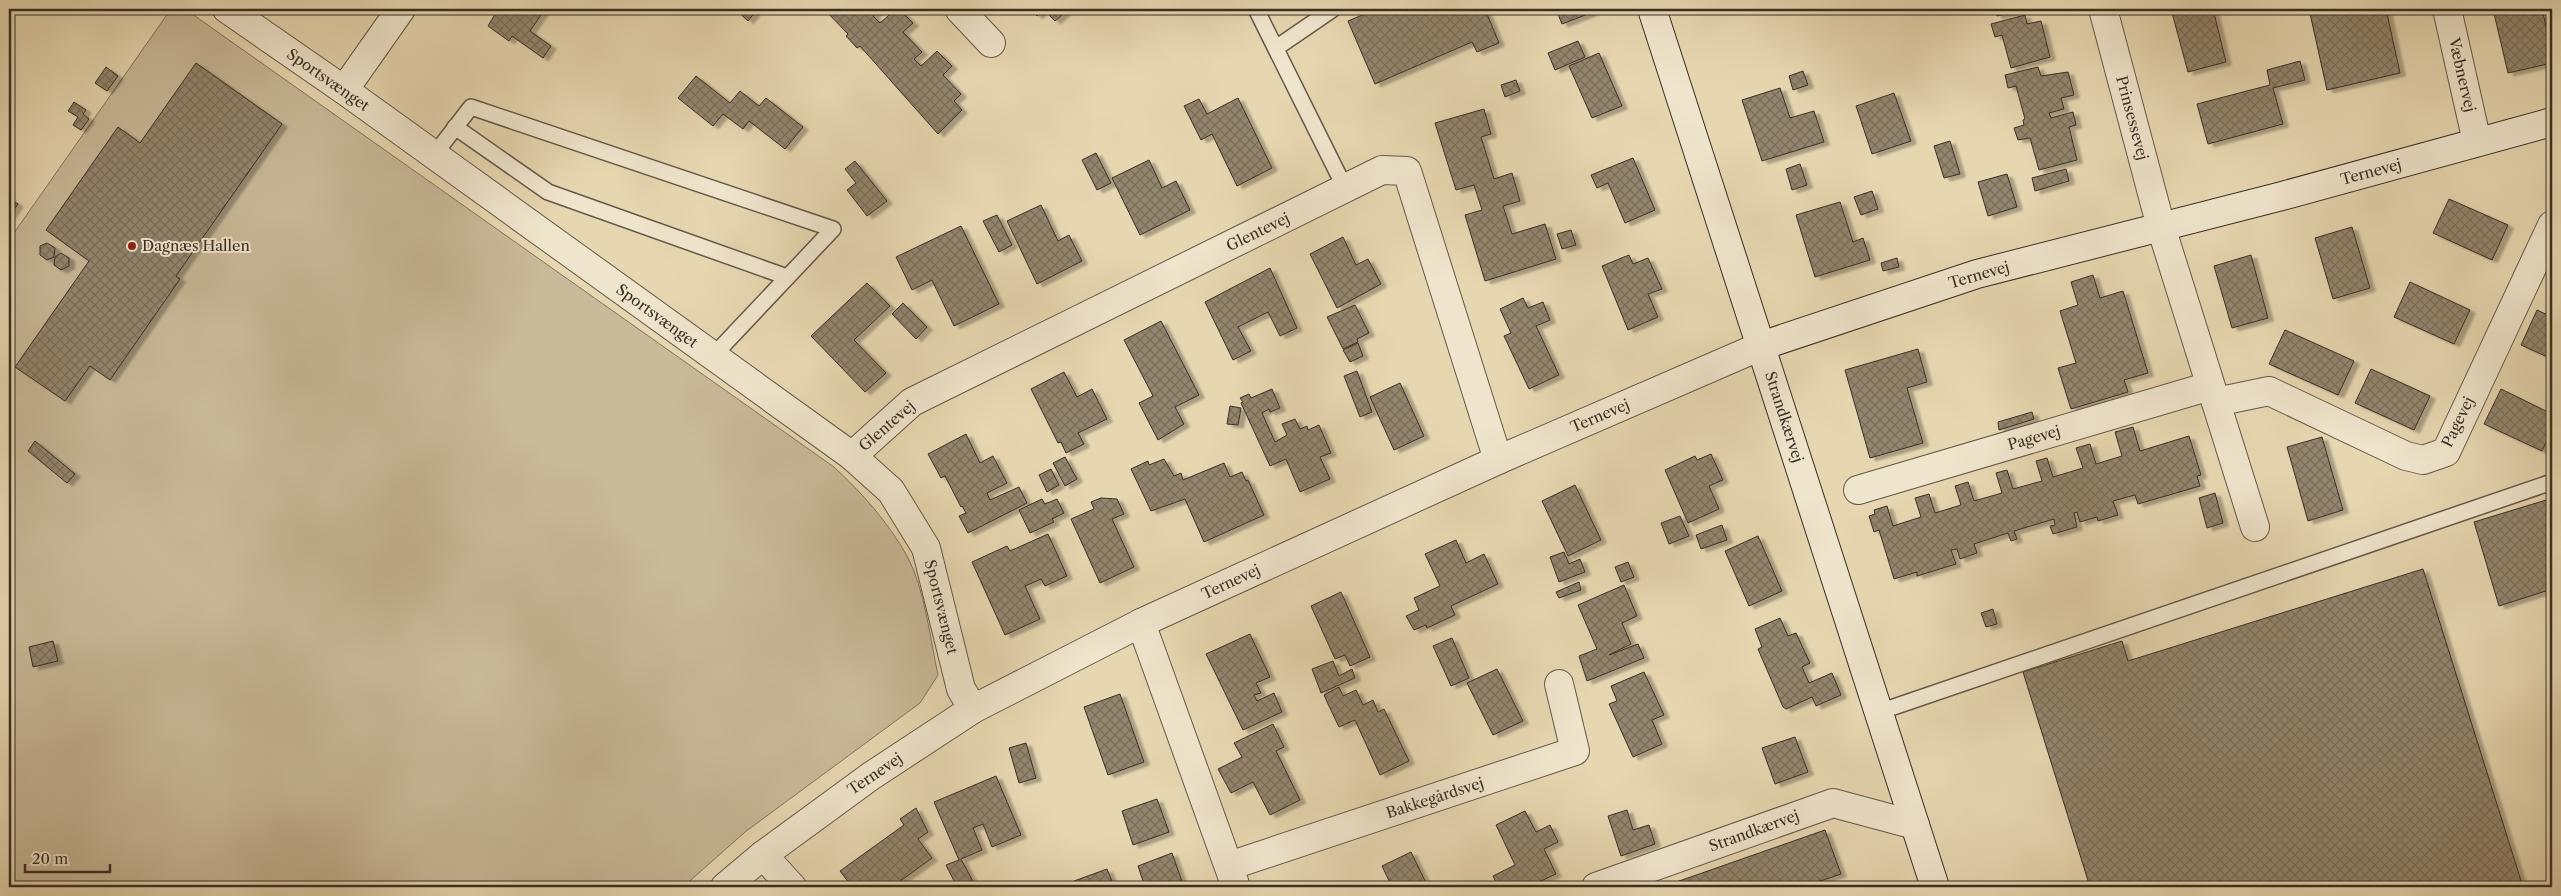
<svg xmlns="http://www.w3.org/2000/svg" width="2561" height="896" viewBox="0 0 2561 896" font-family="'Libre Caslon Text',serif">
<defs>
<pattern id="building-cross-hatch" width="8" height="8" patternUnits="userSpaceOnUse" patternTransform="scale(1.25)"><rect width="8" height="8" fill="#93866e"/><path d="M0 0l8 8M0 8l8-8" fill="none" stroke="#796e5a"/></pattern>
<filter id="shadow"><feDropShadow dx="5.5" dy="3" stdDeviation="1" flood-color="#0004"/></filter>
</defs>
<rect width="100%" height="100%" fill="#e7d7b1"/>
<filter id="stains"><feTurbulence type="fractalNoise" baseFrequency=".004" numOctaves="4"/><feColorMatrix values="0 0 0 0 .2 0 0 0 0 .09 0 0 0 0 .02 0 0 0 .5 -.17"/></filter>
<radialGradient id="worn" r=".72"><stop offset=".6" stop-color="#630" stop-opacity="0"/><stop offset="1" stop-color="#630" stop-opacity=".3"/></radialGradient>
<!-- pitch -->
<path fill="#c9ba99" stroke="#817460" d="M171 9H185L834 467C862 493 888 522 907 556 925 589 930 639 938 675L920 703 745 832 683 887H9V240Z"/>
<!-- building -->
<g fill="url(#building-cross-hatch)" stroke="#392f26" filter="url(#shadow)">
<polygon points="493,9 545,9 530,31 551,46 543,58 512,36 509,41 488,26 497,11"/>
<polygon points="735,9 752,9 755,12 748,21"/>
<polygon points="824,9 881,9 873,16 880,23 896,9 899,9 913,23 903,32 922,52 914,59 921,66 937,51 952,66 943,75 961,94 954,101 962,110 938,134 860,46 857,48 846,36 848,34"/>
<polygon points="1031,9 1069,9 1055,21 1044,10 1037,16"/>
<polygon points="1377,9 1485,9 1499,43 1477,52 1472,42 1375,84 1348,21"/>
<polygon points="1556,9 1592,9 1593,12 1562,24"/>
<polygon points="1995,9 2025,9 1997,16"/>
<polygon points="2171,9 2213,9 2226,62 2188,72"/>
<polygon points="2309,9 2386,9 2400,73 2327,90"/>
<polygon points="2493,9 2542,9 2552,52 2552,63 2508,73"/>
<polygon points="2025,15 2027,24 2041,21 2050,57 2011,68 2002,35 1995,37 1991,24"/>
<polygon points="1578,41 1585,57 1555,70 1548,53"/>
<polygon points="1599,53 1622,106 1592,118 1569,66"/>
<polygon points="2300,61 2305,80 2273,88 2283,124 2208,144 2197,104 2270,85 2267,70"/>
<polygon points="196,63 282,124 176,276 180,279 110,380 90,366 65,401 15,367 89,261 46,230 118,127 140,143"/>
<polygon points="106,67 118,76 107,91 95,83"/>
<polygon points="2038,67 2041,76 2068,72 2074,95 2061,98 2064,109 2049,113 2051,118 2073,112 2076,125 2069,127 2077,160 2039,170 2030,138 2018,140 2014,128 2024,125 2023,120 2025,119 2016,86 2008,88 2005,75"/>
<polygon points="1803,71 1808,85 1793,90 1789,76"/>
<polygon points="696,76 730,103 740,91 759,106 766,98 803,127 785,149 749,121 743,129 723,114 713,126 678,98"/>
<polygon points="1516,80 1520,91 1505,97 1501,85"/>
<polygon points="1780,88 1790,118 1814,111 1824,142 1762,161 1742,100"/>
<polygon points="1894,93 1911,141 1872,154 1856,106"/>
<polygon points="1238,98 1272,168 1237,186 1212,134 1201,140 1184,106 1199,99 1207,114"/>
<polygon points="74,102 86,110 83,114 89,119 81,130 73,125 78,117 68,111"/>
<polygon points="1484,109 1491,134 1481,137 1494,179 1512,173 1520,201 1503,206 1512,234 1545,224 1556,259 1485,281 1465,215 1482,210 1474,185 1456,190 1435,123"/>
<polygon points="1950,141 1960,174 1944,178 1934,146"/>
<polygon points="1096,153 1111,183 1097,190 1082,160"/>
<polygon points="1633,158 1655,210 1625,223 1608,183 1597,188 1591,175"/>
<polygon points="1149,160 1162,188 1176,181 1190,210 1140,235 1112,178"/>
<polygon points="855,161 887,201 867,216 847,190 856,183 845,169"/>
<polygon points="1800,164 1807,185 1792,190 1786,169"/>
<polygon points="2066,169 2069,181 2035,191 2032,178"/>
<polygon points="2007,174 2017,207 1988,216 1978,182"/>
<polygon points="1872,191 1878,209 1861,215 1854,197"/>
<polygon points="9,198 18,204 9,217"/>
<polygon points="2449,199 2508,225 2492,260 2433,233"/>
<polygon points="1840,202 1853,242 1863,238 1870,260 1815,277 1796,215"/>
<polygon points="1041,205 1058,241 1069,235 1082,261 1037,284 1007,221"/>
<polygon points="997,215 1012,245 999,252 983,221"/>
<polygon points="961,226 999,304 954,326 932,280 912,290 896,257"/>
<polygon points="2352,227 2370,288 2333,299 2315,238"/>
<polygon points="1571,230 1576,245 1562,249 1557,234"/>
<polygon points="1343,237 1356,265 1368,259 1381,284 1337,308 1310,254"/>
<polygon points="47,243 55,248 54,257 47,260 40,255 40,246"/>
<polygon points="61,253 69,258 69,266 61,270 54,265 55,257"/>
<polygon points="1629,255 1633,264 1648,258 1662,289 1648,294 1658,317 1628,330 1602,266"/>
<polygon points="2251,255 2268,318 2232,328 2214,266"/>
<polygon points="1897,258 1899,267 1883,271 1881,263"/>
<polygon points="1270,268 1297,328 1280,336 1268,312 1238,327 1251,351 1233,360 1205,302"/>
<polygon points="2093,275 2100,298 2123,291 2148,373 2124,380 2128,392 2071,409 2058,368 2076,363 2060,311 2078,305 2071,282"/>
<polygon points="2410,282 2470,310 2454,344 2394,317"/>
<polygon points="867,283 890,306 854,340 886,373 865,392 811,336"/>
<polygon points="1523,298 1528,308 1543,302 1550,320 1536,326 1559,375 1529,389 1504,336 1511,333 1500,309"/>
<polygon points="903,303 927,327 916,339 892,314"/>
<polygon points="1355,305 1369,333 1357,339 1358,342 1343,349 1327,317"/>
<polygon points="2537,310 2552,317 2552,359 2521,345"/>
<polygon points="1161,321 1199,395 1175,407 1184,424 1158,440 1139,403 1153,396 1124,340"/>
<polygon points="2285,330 2354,361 2338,395 2269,364"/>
<polygon points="1358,343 1363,356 1350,362 1343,350"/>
<polygon points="1918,349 1927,382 1907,388 1923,443 1870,458 1845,370"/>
<polygon points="2371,369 2430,396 2414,430 2355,403"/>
<polygon points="1357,371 1372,412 1360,417 1344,376"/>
<polygon points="1064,372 1077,397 1092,389 1107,419 1078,433 1084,444 1066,453 1061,442 1058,443 1031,389"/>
<polygon points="1400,383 1424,436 1394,450 1370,397"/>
<polygon points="1272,389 1280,408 1270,412 1269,409 1262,413 1275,442 1287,435 1282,424 1295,419 1300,429 1307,426 1308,430 1319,425 1331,453 1320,457 1330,479 1300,492 1286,459 1270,466 1241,403 1243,402 1240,398 1249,394 1251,398"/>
<polygon points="2501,389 2552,414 2552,430 2542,451 2484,424"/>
<polygon points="1230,406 1241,408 1238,425 1227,424"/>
<polygon points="2032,412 2034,419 1999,430 1998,422"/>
<polygon points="2133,427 2140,451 2189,436 2201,475 2197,476 2200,486 2138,504 2135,495 2113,501 2118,515 2098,521 2097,517 2080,522 2077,512 2074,513 2077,527 2053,534 2050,526 2055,525 2054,519 2014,531 2017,539 2011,541 2008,533 1974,544 1977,553 1960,559 1957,549 1951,550 1956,564 1917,576 1917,572 1894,579 1879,530 1874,532 1869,516 1875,514 1874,510 1887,506 1893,526 1921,517 1915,498 1929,494 1935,513 1961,505 1955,486 1968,482 1974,501 2002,493 1996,473 2007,470 2013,489 2042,481 2036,461 2047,458 2053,477 2083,468 2076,448 2090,444 2096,464 2122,456 2115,432"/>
<polygon points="966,434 980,463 993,456 1007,483 987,493 990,500 1019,487 1027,503 968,533 959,516 966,513 962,506 961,507 945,476 941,478 928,454"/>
<polygon points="2322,437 2343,510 2308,521 2287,447"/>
<polygon points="35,441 75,474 67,483 28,451"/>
<polygon points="1711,454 1723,480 1709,486 1719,509 1688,523 1665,470 1695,456 1697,460"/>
<polygon points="1065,457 1077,479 1065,486 1053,463"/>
<polygon points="1164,459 1174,476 1181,473 1183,480 1224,463 1230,477 1242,472 1246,481 1248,480 1264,515 1204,542 1185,499 1151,511 1131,469 1148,461 1149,465"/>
<polygon points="1051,469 1059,485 1047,492 1039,475"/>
<polygon points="1575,485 1601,540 1568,556 1542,501"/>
<polygon points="2215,493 2223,523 2207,528 2199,498"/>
<polygon points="1101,498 1117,499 1124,514 1112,519 1134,567 1100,583 1071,519 1094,509 1091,502"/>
<polygon points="1042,499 1045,504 1057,499 1064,513 1052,519 1054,522 1030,533 1019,510"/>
<polygon points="2546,500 2552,522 2552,589 2499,606 2474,522"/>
<polygon points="1680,516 1689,536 1669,544 1661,523"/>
<polygon points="1722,525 1727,540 1701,549 1696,535"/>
<polygon points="1048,534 1067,576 1045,586 1041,579 1025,586 1040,619 1005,635 972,562 1007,546 1010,551"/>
<polygon points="1758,536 1782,591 1749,606 1725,551"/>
<polygon points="1456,540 1466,563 1484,554 1498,584 1451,606 1455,615 1427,628 1426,625 1414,630 1406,616 1419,610 1414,598 1440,586 1425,554"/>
<polygon points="1564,552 1569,564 1580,559 1585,572 1559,582 1550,557"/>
<polygon points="1628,562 1634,577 1621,582 1615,567"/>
<polygon points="2423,569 2523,887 2434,887 2432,882 2414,887 2090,887 2023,672 2122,641 2128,661"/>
<polygon points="1579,582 1581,590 1559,598 1556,592"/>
<polygon points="1624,585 1637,616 1622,623 1631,644 1609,655 1638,644 1644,658 1587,681 1579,656 1597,649 1578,605"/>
<polygon points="1341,592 1370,657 1350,666 1345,655 1335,659 1311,606"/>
<polygon points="1993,609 1997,624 1986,627 1981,613"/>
<polygon points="1780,618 1788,636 1796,633 1810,663 1802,667 1809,683 1832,673 1841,695 1816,706 1812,697 1786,709 1783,707 1758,649 1762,647 1755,629"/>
<polygon points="1250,634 1270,677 1256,683 1261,693 1254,695 1257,701 1274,693 1282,712 1243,730 1206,654"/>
<polygon points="1452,638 1469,678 1451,686 1433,646"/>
<polygon points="53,641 58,661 33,667 29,647"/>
<polygon points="1333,661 1339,676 1352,669 1355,678 1321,693 1312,669"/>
<polygon points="1497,669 1523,721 1493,735 1467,683"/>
<polygon points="1644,672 1664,715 1652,720 1662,744 1633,757 1609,704 1617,701 1611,686"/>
<polygon points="1339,687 1343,696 1356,690 1363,705 1373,700 1378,712 1384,709 1409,761 1380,775 1355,720 1339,727 1328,704 1324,695"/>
<polygon points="1120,694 1144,762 1108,775 1084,707"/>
<polygon points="1273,724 1284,747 1276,751 1300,800 1270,815 1253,782 1231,793 1218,769 1242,757 1234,743"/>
<polygon points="1795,737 1808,772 1775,784 1762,748"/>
<polygon points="1026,743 1036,778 1019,783 1009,748"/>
<polygon points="996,776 1021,835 992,847 983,824 973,828 982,850 961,859 976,887 957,887 946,865 959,860 934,802"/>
<polygon points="1157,799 1169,832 1133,845 1122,811"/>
<polygon points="916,808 928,832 918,839 932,858 892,887 852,887 840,871 904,825 900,819"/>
<polygon points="1627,810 1633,830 1649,825 1655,844 1621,856 1608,816"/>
<polygon points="1525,811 1536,832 1550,825 1558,842 1544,849 1556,874 1528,887 1498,887 1493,876 1515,865 1496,825"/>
<polygon points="1825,830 1841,874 1803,887 1662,887"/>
<polygon points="1411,852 1428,887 1392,887 1382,866"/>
<polygon points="1172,853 1184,887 1145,887 1138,866"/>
<polygon points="1107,869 1114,886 1076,887 1074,881"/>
</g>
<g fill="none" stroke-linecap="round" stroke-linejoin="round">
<!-- lane casing -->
<g stroke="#645949" stroke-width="18">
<g id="lane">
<polyline points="1256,9 1345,188"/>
<polyline points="1276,48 1333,9"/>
<polyline points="455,127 548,192 787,277"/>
<polyline points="434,155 471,107 833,229 713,356"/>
<polyline points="1879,712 2552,482"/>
</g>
</g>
<!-- street casing -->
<g stroke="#645949" stroke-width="30">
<g id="street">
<polyline points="227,9 344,90 852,456 891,491 926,548 961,689 973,709"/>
<polyline points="959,9 991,43"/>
<polyline points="2103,9 2161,227 2255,527"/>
<polyline points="2447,9 2477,142"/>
<polyline points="344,90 401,9"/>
<polyline points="2216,402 2269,391 2406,456 2423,460 2446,452 2552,225"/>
<polyline points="852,456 912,402 1382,170 1407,171 1498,460"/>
<polyline points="1858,490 2210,386"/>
<polyline points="1141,623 1236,887"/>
<polyline points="763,855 792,887"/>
<polyline points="1229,866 1575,751 1559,684"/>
<polyline points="725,887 763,855 871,776 973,709 1141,623 1498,460 1761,346"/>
<polyline points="1596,887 1833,803 1915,825"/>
</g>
</g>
<!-- secondary casing -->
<g stroke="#392f26" stroke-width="30">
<g id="secondary">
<polyline points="1652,9 1935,887"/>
<polyline points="1761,346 1977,274 2282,196 2552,122"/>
</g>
</g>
<!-- lane -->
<use href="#lane" stroke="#efe5cc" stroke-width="15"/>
<!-- street -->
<use href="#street" stroke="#efe5cc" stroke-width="28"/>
<!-- secondary -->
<use href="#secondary" stroke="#efe5cc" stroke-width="28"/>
</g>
<!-- markers -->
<circle fill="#8f2418" stroke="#efe5cc" stroke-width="2" cx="132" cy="246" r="5"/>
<g text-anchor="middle" stroke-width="4" stroke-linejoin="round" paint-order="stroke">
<!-- street labels -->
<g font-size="15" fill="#392f26" stroke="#efe5cc">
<text transform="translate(2462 75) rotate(77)" y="5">Væbnervej</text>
<text transform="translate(328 80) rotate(35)" y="5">Sportsvænget</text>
<text transform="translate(2132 118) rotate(75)" y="5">Prinsessevej</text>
<text transform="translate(2371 172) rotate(-15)" y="5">Ternevej</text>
<text transform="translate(1258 232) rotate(-26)" y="5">Glentevej</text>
<text transform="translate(1979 275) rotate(-16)" y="5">Ternevej</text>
<text transform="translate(657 316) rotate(36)" y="5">Sportsvænget</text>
<text transform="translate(1600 416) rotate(-23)" y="5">Ternevej</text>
<text transform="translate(1784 417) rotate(72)" y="5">Strandkærvej</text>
<text transform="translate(2458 422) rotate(-64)" y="5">Pagevej</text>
<text transform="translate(887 426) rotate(-41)" y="5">Glentevej</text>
<text transform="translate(2034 438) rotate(-16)" y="5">Pagevej</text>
<text transform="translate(1231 582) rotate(-25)" y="5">Ternevej</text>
<text transform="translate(941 607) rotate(76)" y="5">Sportsvænget</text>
<text transform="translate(875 774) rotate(-34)" y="5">Ternevej</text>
<text transform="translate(1435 798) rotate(-18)" y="5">Bakkegårdsvej</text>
<text transform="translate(1754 831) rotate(-20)" y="5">Strandkærvej</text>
</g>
<!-- poi labels -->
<g font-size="15" fill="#392f26" stroke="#efe5cc" text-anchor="start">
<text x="142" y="251">Dagnæs Hallen</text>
</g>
</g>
<!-- margin -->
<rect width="2561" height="896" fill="none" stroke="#e7d7b1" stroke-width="30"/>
<rect x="10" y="10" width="2541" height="876" fill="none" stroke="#392f26" stroke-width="2.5"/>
<rect x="15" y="15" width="2531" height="866" fill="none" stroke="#392f26"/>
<!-- scale -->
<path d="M25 864v8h85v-8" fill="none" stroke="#392f26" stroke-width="2.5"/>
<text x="32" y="864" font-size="15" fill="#392f26" stroke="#efe5cc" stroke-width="4" paint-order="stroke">20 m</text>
<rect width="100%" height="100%" filter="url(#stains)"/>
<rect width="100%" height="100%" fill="url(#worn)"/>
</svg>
